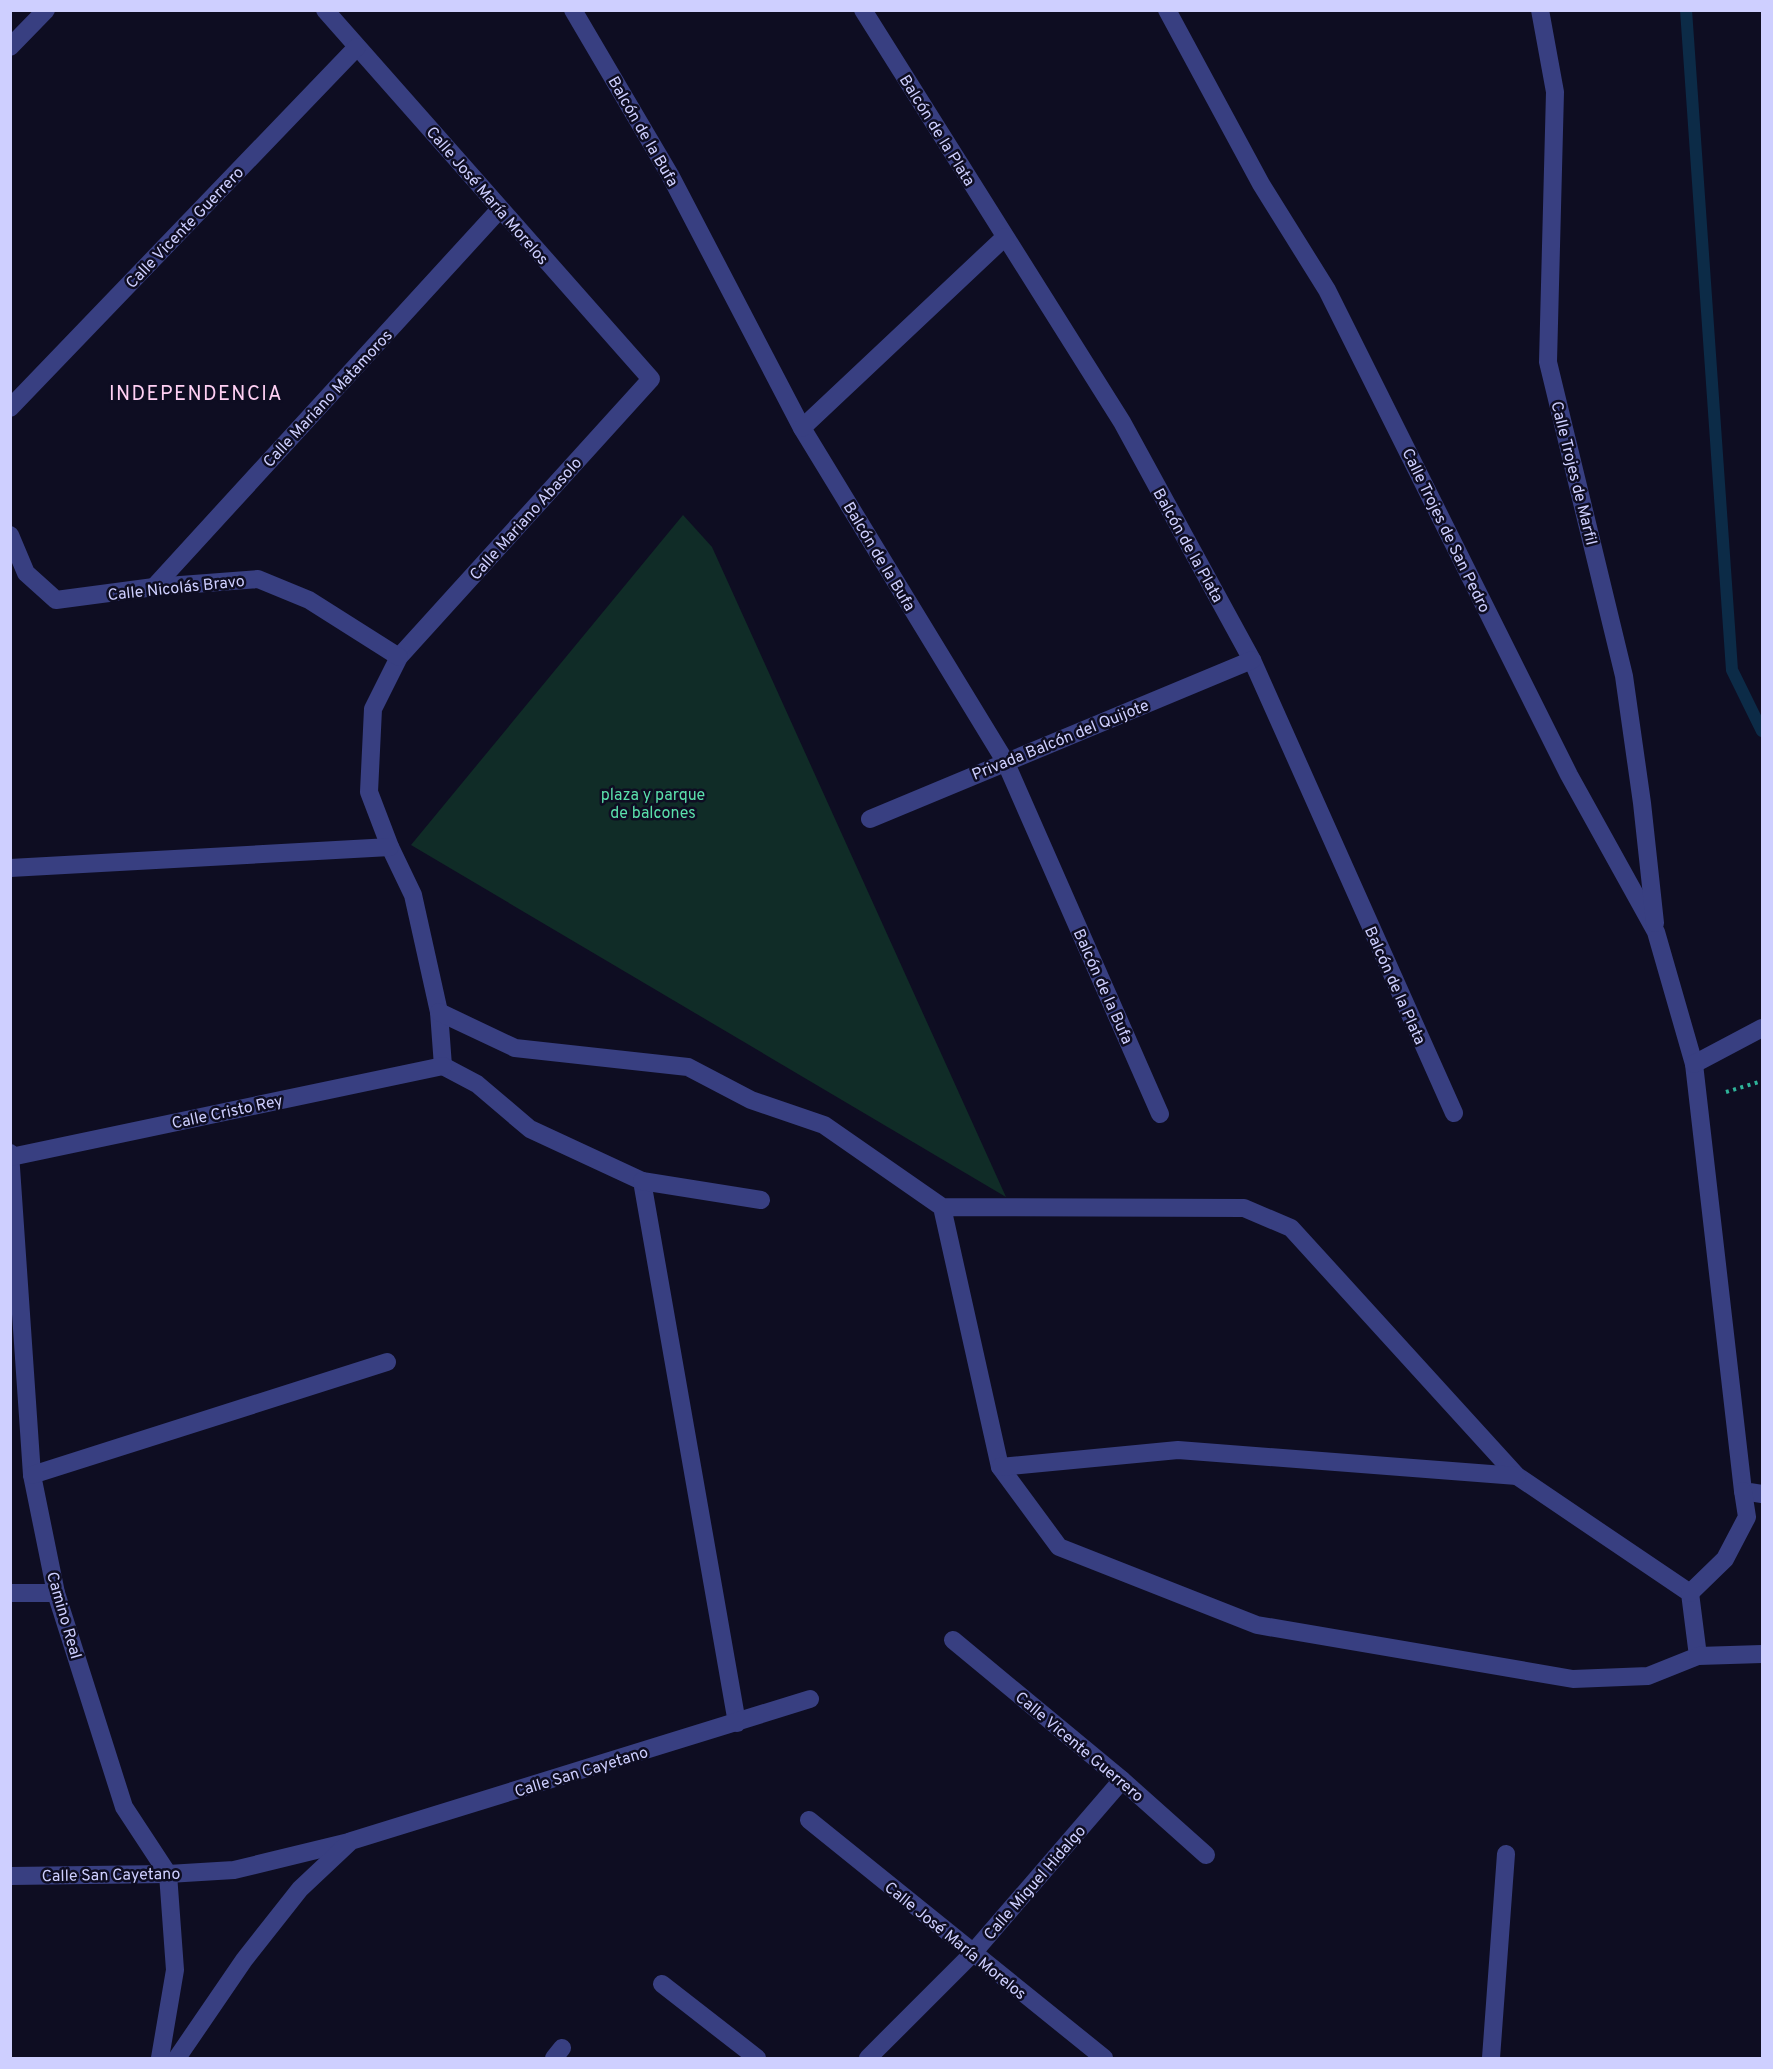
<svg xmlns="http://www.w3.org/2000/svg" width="1773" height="2069" viewBox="0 0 1773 2069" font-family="Overpass,sans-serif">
<rect width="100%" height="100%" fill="#0e0d22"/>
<!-- green -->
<polygon fill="#102c27" points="683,515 712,547 1006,1197 411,845"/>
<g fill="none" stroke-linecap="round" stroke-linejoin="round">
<!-- stream -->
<polyline stroke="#0c2b47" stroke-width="12" points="1686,10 1732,670 1762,731"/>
<!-- path -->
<polyline stroke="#2eb399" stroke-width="4" stroke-dasharray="3 4.5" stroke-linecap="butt" points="1726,1092 1762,1081"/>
<!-- minor -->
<g stroke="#383f81" stroke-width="18">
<polyline points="325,10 651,379 399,657 373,709 369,792 390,847 413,895 439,1012 443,1066"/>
<polyline points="573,10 670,175 802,428 1005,761 1160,1114"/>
<polyline points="863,10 1122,422 1252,660 1454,1113"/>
<polyline points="1167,10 1261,184 1327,290 1569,775 1656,932 1694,1064 1743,1491 1762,1494"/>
<polyline points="1540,10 1555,92 1548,362 1624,676 1642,803 1655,923"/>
<polyline points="10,47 46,10"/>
<polyline points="10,408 357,47"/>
<polyline points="802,428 1005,237"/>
<polyline points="10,535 26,573 56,600 154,587 258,579 309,600 399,657"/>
<polyline points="154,587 500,209"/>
<polyline points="870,819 1252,660"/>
<polyline points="10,868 390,847"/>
<polyline points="439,1012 515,1048 688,1067 751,1100 824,1125 942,1207 1244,1208 1291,1228 1517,1476 1690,1593 1698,1656 1648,1676 1573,1679 1257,1625 1059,1547 1000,1467 942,1207"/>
<polyline points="1694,1064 1762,1028"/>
<polyline points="443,1066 477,1084 530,1129 642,1181 737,1723"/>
<polyline points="10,1153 32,1475 56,1593 124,1807 168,1874 175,1970 160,2058"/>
<polyline points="11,1157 443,1066"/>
<polyline points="642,1181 761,1200"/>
<polyline points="1000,1467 1178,1450 1517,1476"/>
<polyline points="32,1475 387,1362"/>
<polyline points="10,1593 56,1593"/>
<polyline points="1690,1593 1725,1559 1747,1517 1743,1491"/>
<polyline points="953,1640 1122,1780 1206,1855"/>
<polyline points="1698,1656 1762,1654"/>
<polyline points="809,1820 1104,2058"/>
<polyline points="10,1876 168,1874 234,1870 349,1842"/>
<polyline points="662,1984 757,2058"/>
<polyline points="177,2058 244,1960 300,1889 351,1841 810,1699"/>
<polyline points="554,2058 562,2048"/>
<polyline points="868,2058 972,1954 1122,1780"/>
<polyline points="1491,2058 1506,1854"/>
</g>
</g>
<g text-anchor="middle" stroke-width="5" stroke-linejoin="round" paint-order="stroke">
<!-- street labels -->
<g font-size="16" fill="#cecfff" stroke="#0e0d22">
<text transform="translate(938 130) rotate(58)" y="6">Balcón de la Plata</text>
<text transform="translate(644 131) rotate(60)" y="6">Balcón de la Bufa</text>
<text transform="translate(488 195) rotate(49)" y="6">Calle José María Morelos</text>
<text transform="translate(184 227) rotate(-46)" y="6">Calle Vicente Guerrero</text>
<text transform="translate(327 398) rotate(-47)" y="6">Calle Mariano Matamoros</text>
<text transform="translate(1575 473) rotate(76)" y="6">Calle Trojes de Marfil</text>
<text transform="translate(525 518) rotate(-48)" y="6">Calle Mariano Abasolo</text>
<text transform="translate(1447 530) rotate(64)" y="6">Calle Trojes de San Pedro</text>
<text transform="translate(1189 545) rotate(61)" y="6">Balcón de la Plata</text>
<text transform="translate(880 556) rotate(59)" y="6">Balcón de la Bufa</text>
<text transform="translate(176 587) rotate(-6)" y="6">Calle Nicolás Bravo</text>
<text transform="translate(1060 739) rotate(-22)" y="6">Privada Balcón del Quijote</text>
<text transform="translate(1396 985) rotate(66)" y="6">Balcón de la Plata</text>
<text transform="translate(1104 986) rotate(66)" y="6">Balcón de la Bufa</text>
<text transform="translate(227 1111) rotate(-12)" y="6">Calle Cristo Rey</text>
<text transform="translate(65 1615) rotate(74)" y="6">Camino Real</text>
<text transform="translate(1080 1746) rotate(40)" y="6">Calle Vicente Guerrero</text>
<text transform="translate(581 1771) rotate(-17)" y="6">Calle San Cayetano</text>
<text transform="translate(111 1874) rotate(-1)" y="6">Calle San Cayetano</text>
<text transform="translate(1034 1882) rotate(-49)" y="6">Calle Miguel Hidalgo</text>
<text transform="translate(956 1940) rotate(39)" y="6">Calle José María Morelos</text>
</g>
<!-- park labels -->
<g font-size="16" fill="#5adfab" stroke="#0e0d22">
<text x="653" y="800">plaza y parque<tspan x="653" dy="18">de balcones</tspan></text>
</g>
<!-- quarter labels -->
<g font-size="20" letter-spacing="1.5" fill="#ffd0f4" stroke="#0e0d22">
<text x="196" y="400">INDEPENDENCIA</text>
</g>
</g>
<!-- border -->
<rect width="1773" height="2069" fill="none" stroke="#cecfff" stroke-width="24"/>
</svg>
